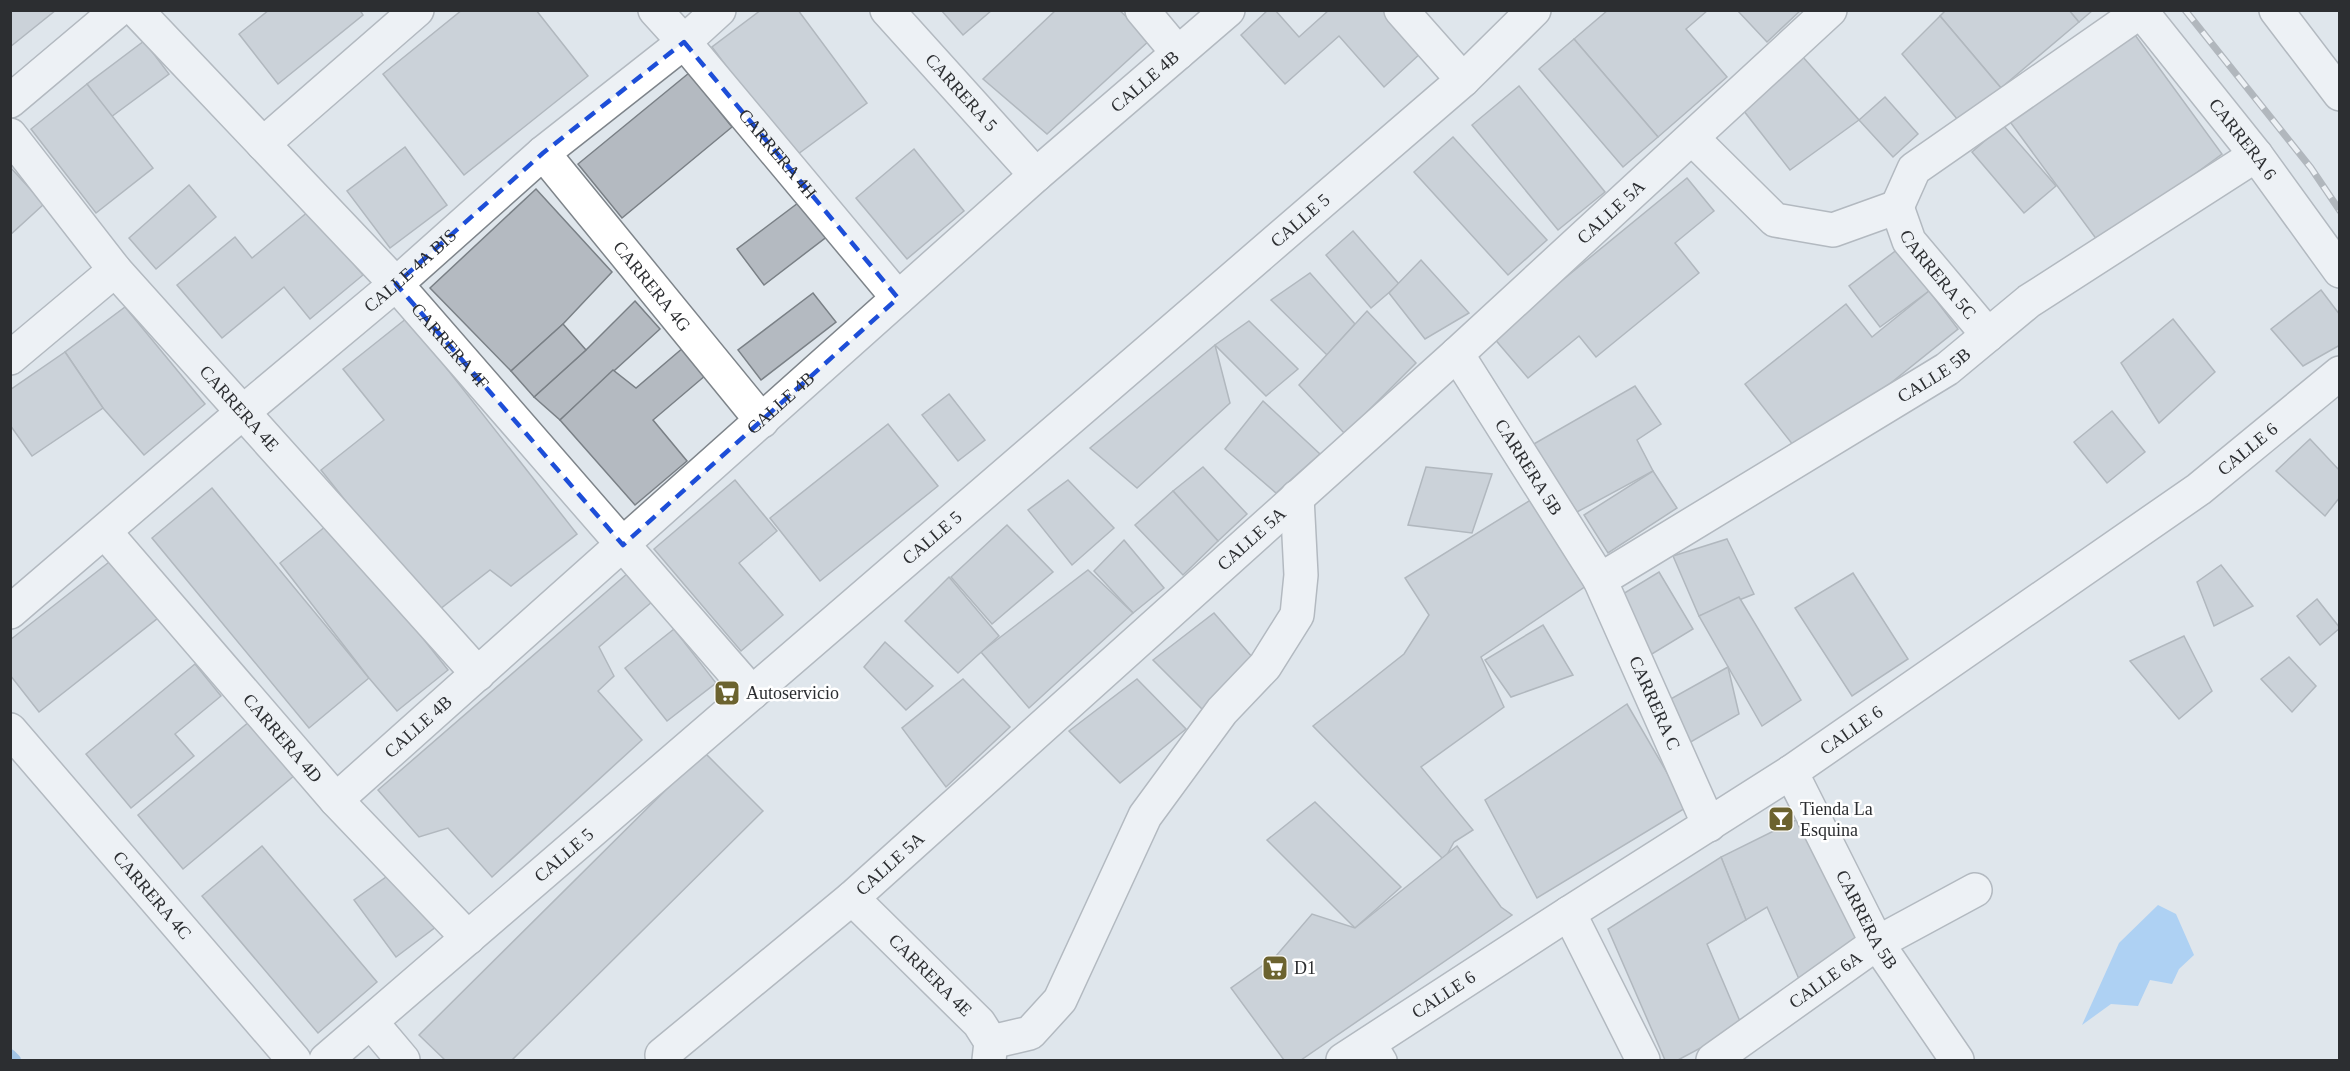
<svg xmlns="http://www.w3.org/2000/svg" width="2350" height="1071" viewBox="0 0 2350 1071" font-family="Georgia,serif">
<rect width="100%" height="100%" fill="#dfe6ec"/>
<!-- forest -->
<polygon fill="#74b8fb" points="2158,905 2176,914 2194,955 2179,969 2172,984 2150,980 2138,1006 2111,1004 2082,1025 2119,943"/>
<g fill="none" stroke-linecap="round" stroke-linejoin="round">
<!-- stream -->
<polyline stroke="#599dde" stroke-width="12" points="10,1055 15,1060"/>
</g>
<!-- building -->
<g fill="#b4bac1" stroke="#7a8086" stroke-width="1.5">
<polygon points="10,10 56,10 10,47"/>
<polygon points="269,10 360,10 363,15 278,84 239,34"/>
<polygon points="462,10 536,10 588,76 464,175 383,74"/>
<polygon points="761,10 798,10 867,103 794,157 712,47"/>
<polygon points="941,10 992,10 963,35"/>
<polygon points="1056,10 1119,10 1151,39 1047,134 983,79"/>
<polygon points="1268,10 1275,10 1299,37 1329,10 1384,10 1422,52 1384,87 1339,36 1285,84 1241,35"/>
<polygon points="1608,10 1708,10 1686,29 1727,77 1658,137 1574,39"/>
<polygon points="1737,10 1801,10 1767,42"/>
<polygon points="1946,10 2069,10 2079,22 2001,88 1940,16"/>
<polygon points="2069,10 2093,10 2079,22"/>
<polygon points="1940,16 2001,88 1958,120 1902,54"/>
<polygon points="2127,24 2222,154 2100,244 2005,115"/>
<polygon points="1574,39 1658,137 1623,167 1539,69"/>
<polygon points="144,41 169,74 111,117 87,84"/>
<polygon points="1802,56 1859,120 1790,170 1740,106"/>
<polygon points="689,73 732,127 622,218 578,164"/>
<polygon points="87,84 153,168 96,213 31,129"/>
<polygon points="1519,86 1605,192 1558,230 1472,125"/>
<polygon points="1885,97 1918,134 1893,157 1859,120"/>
<polygon points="2003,125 2056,186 2024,213 1972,152"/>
<polygon points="1453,137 1547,240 1508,275 1414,172"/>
<polygon points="405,147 447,205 390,248 347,191"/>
<polygon points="914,149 964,211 907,259 856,198"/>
<polygon points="10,167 44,204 10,235"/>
<polygon points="1687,178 1714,211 1675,243 1699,273 1596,357 1579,336 1528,378 1493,337"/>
<polygon points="189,185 216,217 156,269 129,238"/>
<polygon points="536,189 612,272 563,324 511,371 430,288"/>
<polygon points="806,197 833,232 764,285 737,249"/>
<polygon points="309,211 363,275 310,319 284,287 222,338 177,285 235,237 252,258"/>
<polygon points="1353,231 1399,284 1371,308 1326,255"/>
<polygon points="1898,249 1929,291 1880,327 1849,286"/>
<polygon points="1421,260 1469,313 1425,339 1389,293"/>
<polygon points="1310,273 1355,324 1327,355 1271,300"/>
<polygon points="2321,290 2340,315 2340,345 2303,366 2271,329"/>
<polygon points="1929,291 1958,329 1801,455 1745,384 1846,304 1872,337"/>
<polygon points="813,293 836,322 761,380 738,350"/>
<polygon points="635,301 660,329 560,420 534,397 586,350"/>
<polygon points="125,307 205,404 144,455 103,408 65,352"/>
<polygon points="1367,311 1416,363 1345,434 1299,385"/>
<polygon points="407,318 577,534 511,586 490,570 435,613 321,470 384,420 343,369"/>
<polygon points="2173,319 2215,372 2159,423 2121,363"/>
<polygon points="1249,321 1298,369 1266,396 1215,345"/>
<polygon points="563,324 586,350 534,397 511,371"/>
<polygon points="1215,345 1230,403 1137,488 1090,448"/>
<polygon points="684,347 706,375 653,420 687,461 635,505 560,420 613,370 636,388"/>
<polygon points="65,352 103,408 32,456 10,425 10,390"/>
<polygon points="1635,386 1661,424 1637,440 1653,471 1577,512 1532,445"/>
<polygon points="949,394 985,440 958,461 922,415"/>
<polygon points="1263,401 1320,454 1276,493 1225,449"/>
<polygon points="2112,411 2145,452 2107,483 2074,442"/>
<polygon points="888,424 938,486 820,581 770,518"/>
<polygon points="2310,439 2340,471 2340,497 2325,516 2276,471"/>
<polygon points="1203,467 1247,514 1218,541 1173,491"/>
<polygon points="1426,467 1492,474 1472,533 1408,525"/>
<polygon points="1653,471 1677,508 1608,553 1584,515"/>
<polygon points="735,480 777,531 739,563 783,615 741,651 654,549"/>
<polygon points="1068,480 1114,528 1072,565 1028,510"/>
<polygon points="212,488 369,678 309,728 152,538"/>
<polygon points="1173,491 1218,541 1183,575 1135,525"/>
<polygon points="1537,496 1586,586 1481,657 1504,707 1421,767 1473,830 1454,842 1444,860 1313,726 1404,654 1429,615 1405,578"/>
<polygon points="331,522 448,670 397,711 369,678 280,563"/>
<polygon points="1007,525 1053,572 992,624 951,577"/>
<polygon points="1727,539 1754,594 1699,616 1673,556"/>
<polygon points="1124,540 1164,588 1133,613 1094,571"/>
<polygon points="113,559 158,618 39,712 10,675 10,640"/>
<polygon points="2221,565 2253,606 2214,626 2197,582"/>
<polygon points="1088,570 1133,613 1029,708 981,652"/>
<polygon points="1659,572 1693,629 1647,657 1613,600"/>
<polygon points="628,573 653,601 599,647 614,676 598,691 642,740 492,877 448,828 419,837 378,790"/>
<polygon points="1853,573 1908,659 1852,696 1795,608"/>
<polygon points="949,577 999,636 958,673 905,621"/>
<polygon points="1739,597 1801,700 1762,726 1699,616"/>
<polygon points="2317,599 2340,628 2320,645 2297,616"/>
<polygon points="1214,613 1259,665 1204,711 1153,660"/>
<polygon points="1543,625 1573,675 1511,697 1485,660"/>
<polygon points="674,629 716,683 667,721 625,668"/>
<polygon points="2184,636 2212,691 2179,719 2130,661"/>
<polygon points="885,642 933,686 906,710 864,667"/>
<polygon points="2289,657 2316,686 2292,712 2261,679"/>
<polygon points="195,664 221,696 175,734 194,756 131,808 86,754"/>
<polygon points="1728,667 1739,714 1689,743 1667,701"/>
<polygon points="963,679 1010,727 946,787 902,728"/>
<polygon points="1137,679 1186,729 1120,783 1069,731"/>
<polygon points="1627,704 1687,807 1537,898 1485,800"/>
<polygon points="250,721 295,775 183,869 138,815"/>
<polygon points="704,752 763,811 512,1060 445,1060 419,1035"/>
<polygon points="1315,802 1401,887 1355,928 1267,840"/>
<polygon points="1798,819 1859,941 1799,979 1767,907 1746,920 1721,857"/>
<polygon points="262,846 377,982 318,1033 202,896"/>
<polygon points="1457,846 1501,907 1512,915 1301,1060 1284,1060 1231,988 1276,956 1312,914 1355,928"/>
<polygon points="1721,857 1746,920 1707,944 1742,1026 1678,1060 1665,1060 1608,929"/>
<polygon points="400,867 441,923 396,957 354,900"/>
</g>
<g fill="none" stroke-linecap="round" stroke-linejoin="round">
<!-- service casing -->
<g stroke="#7e848a" stroke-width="24">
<polyline id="service" points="1374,1040 1386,1060"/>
</g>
<!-- minor casing -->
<g stroke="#7e848a" stroke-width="36">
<g id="minor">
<path id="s1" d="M136 10 396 284 752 693"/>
<path id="s2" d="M655 10 684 42 898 298"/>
<path id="s3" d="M887 10 1036 175"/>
<polyline points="1142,10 1178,53"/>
<polyline points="1401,10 1463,80"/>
<path id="s4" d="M2140 10 2256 155 2340 271"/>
<polyline points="2276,10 2340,94"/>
<polyline points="10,101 118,10"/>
<path id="s5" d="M10 135 115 270 478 674"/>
<polyline points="1692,138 1775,220 1833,230 1897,207"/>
<polyline points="263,144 417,10"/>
<path id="s6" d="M543 153 762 421"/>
<polyline points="1897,207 1914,169 2141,11"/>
<path id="s7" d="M1897 207 1909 241 1988 335"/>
<path id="s8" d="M1457 354 1600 580 1709 825"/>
<polyline points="10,358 115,270"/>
<path id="s9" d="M105 532 336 800 468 938"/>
<path id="s10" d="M1600 580 1947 369 2029 301 2256 155"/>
<path id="s11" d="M10 612 243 412 396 284 543 153 684 42 719 10"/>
<path id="s12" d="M10 730 294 1060"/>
<path id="s13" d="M1791 772 1877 943 1957 1060"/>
<path id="s14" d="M336 800 1036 175 1228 10"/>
<path id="s15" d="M852 898 979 1023 991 1042 989 1060"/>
<polyline points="1569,913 1643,1060"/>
<polyline points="371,1022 403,1060"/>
<polyline points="991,1042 1030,1033 1060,1000 1145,816 1222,711 1265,666 1297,615 1301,575 1297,497"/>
<path id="s16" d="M326 1060 1463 80 1534 10"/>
<path id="s17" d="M666 1060 662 1055 852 898 1457 354 1830 10"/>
<path id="s18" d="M1343 1060 1569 913 1791 772 2199 489 2340 373"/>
<path id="s19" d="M1713 1060 1877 943 1975 890"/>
</g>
</g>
<!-- service -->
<use href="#service" stroke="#fff" stroke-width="21"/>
<!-- minor -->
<use href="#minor" stroke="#fff" stroke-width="33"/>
<!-- rail casing -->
<g stroke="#7b7f84" stroke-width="7">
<polyline id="rail" points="2185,10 2311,168 2340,211"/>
</g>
<!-- rail -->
<use href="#rail" stroke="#fff" stroke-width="4.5" stroke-dasharray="14" stroke-linecap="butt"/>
</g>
<!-- marked area -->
<path d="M0 0H2350V1071H0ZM684 42 898 298 623 545 396 284 543 153Z" fill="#dfe6ec" fill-opacity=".55" fill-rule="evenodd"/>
<path fill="none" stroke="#1d4ed8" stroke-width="4.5" stroke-dasharray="12 8" stroke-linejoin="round" d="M684 42 898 298 623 545 396 284 543 153Z"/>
<!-- icons -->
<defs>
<g id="supermarket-square" transform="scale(1.35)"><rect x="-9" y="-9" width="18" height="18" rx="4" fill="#6c632f" stroke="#fff"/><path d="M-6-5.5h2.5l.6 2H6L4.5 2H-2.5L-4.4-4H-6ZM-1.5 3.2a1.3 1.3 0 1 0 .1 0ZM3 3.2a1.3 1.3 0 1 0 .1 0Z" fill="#fff"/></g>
<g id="bar-square" transform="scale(1.35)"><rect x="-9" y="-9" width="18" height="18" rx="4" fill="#6c632f" stroke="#fff"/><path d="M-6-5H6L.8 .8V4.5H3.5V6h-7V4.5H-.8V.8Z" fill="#fff"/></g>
</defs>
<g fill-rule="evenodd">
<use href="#supermarket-square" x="727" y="693"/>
<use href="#bar-square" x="1781" y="819"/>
<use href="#supermarket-square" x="1275" y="968"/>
</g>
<g text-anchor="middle" stroke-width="5" stroke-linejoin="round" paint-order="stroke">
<!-- street labels -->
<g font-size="18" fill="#2c2e31" stroke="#fff">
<text dy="6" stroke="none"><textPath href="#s14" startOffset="1082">CALLE 4B</textPath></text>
<text dy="6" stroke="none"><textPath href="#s3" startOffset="111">CARRERA 5</textPath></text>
<text dy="6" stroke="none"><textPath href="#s4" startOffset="165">CARRERA 6</textPath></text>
<text dy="6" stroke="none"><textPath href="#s2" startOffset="189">CARRERA 4H</textPath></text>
<text dy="6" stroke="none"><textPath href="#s17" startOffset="1276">CALLE 5A</textPath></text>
<text dy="6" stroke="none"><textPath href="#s16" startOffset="1286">CALLE 5</textPath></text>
<text dy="6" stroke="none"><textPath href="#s11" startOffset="526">CALLE 4A BIS</textPath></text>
<text dy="6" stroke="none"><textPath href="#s7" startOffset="80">CARRERA 5C</textPath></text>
<text dy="6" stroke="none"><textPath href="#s6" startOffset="172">CARRERA 4G</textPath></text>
<text dy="6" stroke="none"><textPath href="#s1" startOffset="460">CARRERA 4F</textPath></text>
<text dy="6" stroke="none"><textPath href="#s10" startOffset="392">CALLE 5B</textPath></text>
<text dy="6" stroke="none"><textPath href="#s14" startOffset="596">CALLE 4B</textPath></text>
<text dy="6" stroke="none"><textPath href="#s5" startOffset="357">CARRERA 4E</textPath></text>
<text dy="6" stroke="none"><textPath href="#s18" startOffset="1092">CALLE 6</textPath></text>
<text dy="6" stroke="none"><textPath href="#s8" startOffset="134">CARRERA 5B</textPath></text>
<text dy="6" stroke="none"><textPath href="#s16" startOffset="800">CALLE 5</textPath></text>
<text dy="6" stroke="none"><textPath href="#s17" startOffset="790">CALLE 5A</textPath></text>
<text dy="6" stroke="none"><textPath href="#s8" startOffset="402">CARRERA C</textPath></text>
<text dy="6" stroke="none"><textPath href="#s14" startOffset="110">CALLE 4B</textPath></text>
<text dy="6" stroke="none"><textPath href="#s18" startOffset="606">CALLE 6</textPath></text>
<text dy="6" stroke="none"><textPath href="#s9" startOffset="272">CARRERA 4D</textPath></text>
<text dy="6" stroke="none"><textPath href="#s16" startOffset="314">CALLE 5</textPath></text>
<text dy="6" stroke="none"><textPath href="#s17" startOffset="304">CALLE 5A</textPath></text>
<text dy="6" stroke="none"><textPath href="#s12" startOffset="218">CARRERA 4C</textPath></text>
<text dy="6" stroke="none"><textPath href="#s13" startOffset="166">CARRERA 5B</textPath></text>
<text dy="6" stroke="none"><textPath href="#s15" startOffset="110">CARRERA 4E</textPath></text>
<text dy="6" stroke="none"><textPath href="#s19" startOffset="138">CALLE 6A</textPath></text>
<text dy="6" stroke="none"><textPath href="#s18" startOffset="120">CALLE 6</textPath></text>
</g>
<!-- poi labels -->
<g font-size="18" fill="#2c2e31" stroke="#fff" text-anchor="start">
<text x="746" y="699">Autoservicio</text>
<text x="1800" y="815">Tienda La<tspan x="1800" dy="21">Esquina</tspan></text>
<text x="1294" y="974">D1</text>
</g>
</g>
<!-- border -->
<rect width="2350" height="1071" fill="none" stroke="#2c2e31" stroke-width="24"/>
</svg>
